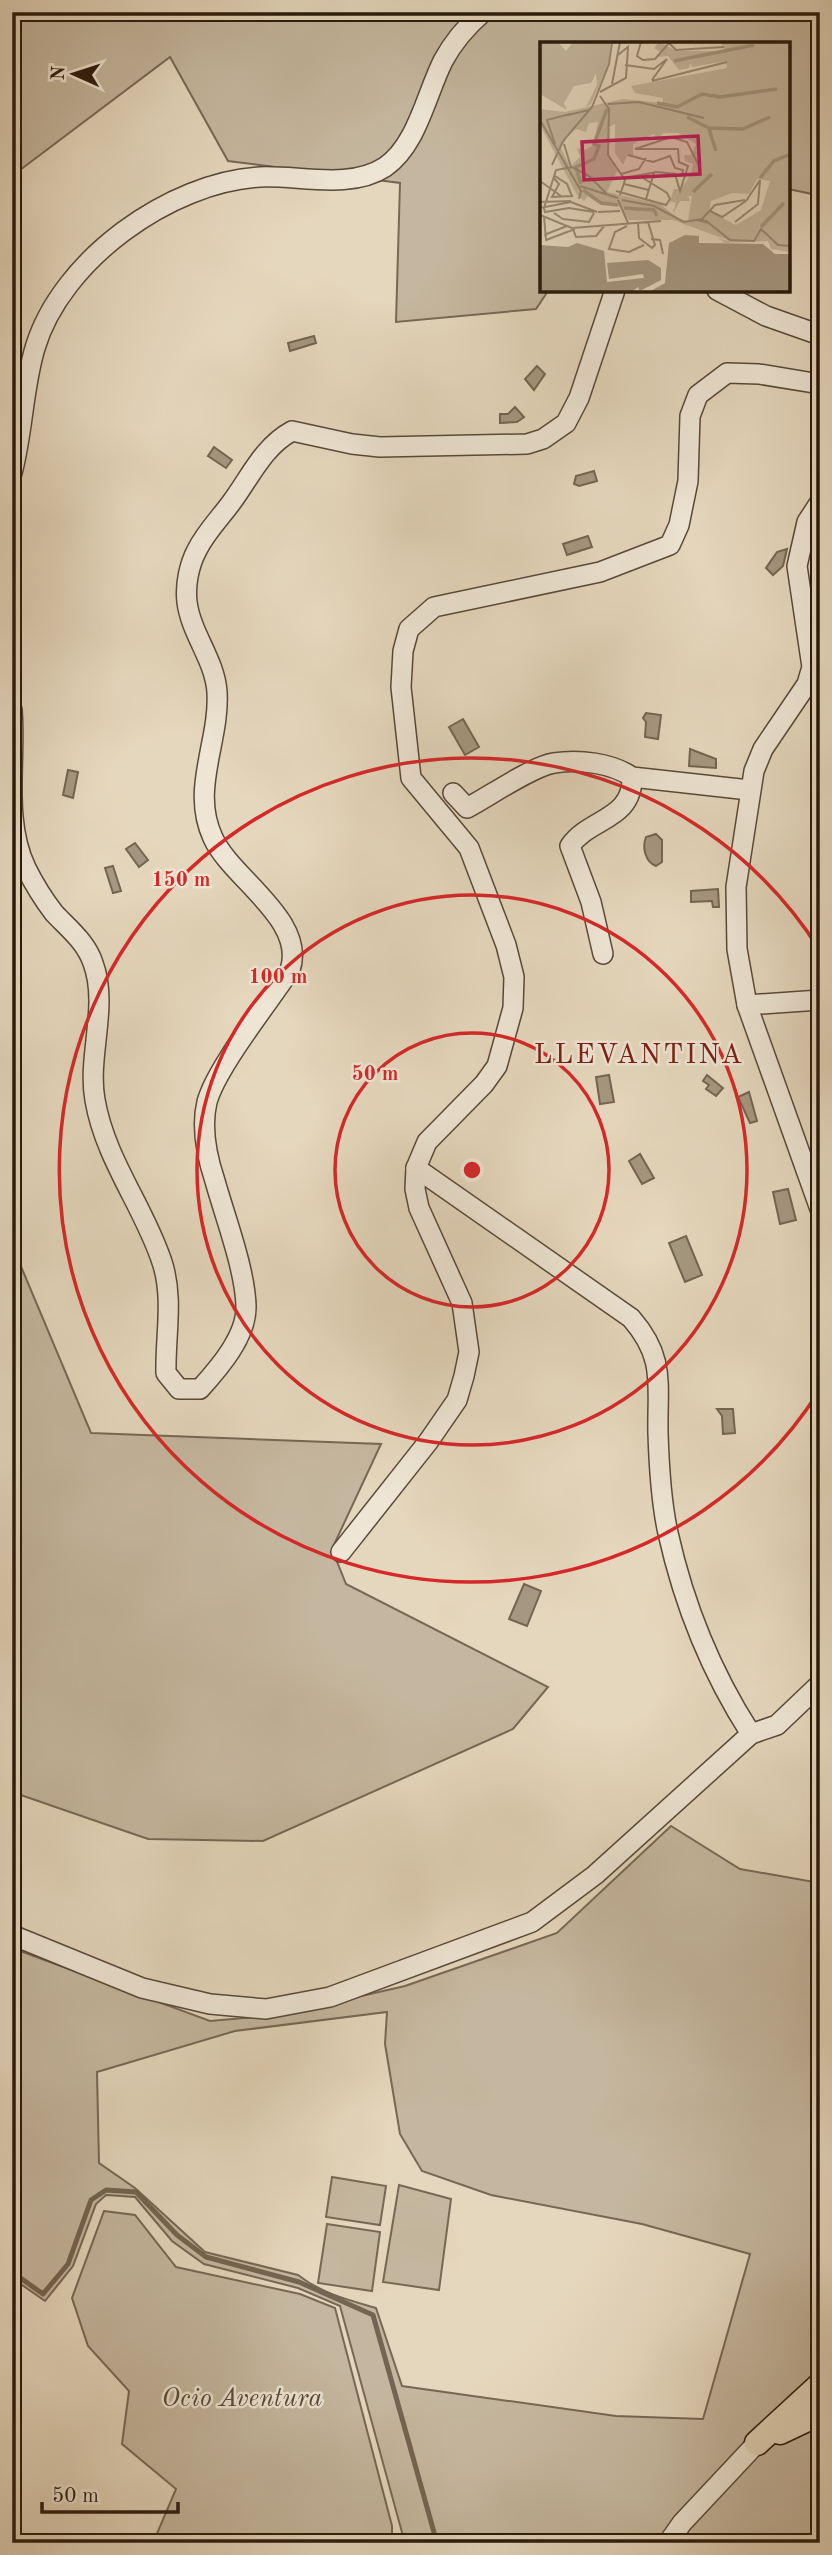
<svg xmlns="http://www.w3.org/2000/svg" width="832" height="2555" viewBox="0 0 832 2555" font-family="'Old Standard TT',serif">
<rect width="100%" height="100%" fill="#e5d7bd"/>
<filter id="stains"><feTurbulence type="fractalNoise" baseFrequency=".00286" numOctaves="4"/><feColorMatrix values="0 0 0 0 .2 0 0 0 0 .09 0 0 0 0 .02 0 0 0 .5 -.17"/></filter>
<radialGradient id="worn" r=".72"><stop offset=".6" stop-color="#630" stop-opacity="0"/><stop offset="1" stop-color="#630" stop-opacity=".3"/></radialGradient>
<!-- green -->
<g fill="#c5b79f" stroke="#776855" stroke-width="2" fill-rule="evenodd">
<polygon points="12,12 820,12 820,199 812,194 788,189 788,44 542,44 542,290 548,291 536,309 396,322 400,183 228,161 170,57 20,170 12,196"/>
<polygon points="12,1245 91,1433 381,1444 332,1549 346,1584 548,1687 513,1729 263,1841 148,1839 12,1792"/>
<path d="M671 1826 740 1869 820 1883V2543H402L403 2536 340 2306 298 2288 204 2264 172 2241 135 2197 106 2195 96 2204 73 2266 45 2301 12 2278V1948L210 2021 278 2015 405 1986 557 1933ZM387 2012 385 2044 400 2134 422 2171 491 2195 642 2224 750 2254 703 2419 616 2416 402 2386 376 2308C348 2300 321 2293 298 2275L205 2252 135 2188 99 2163 97 2072 235 2031Z"/>
<polygon points="332,2177 386,2186 380,2225 326,2217"/>
<polygon points="399,2185 451,2199 439,2290 383,2282"/>
<polygon points="104,2211 135,2215 176,2267 300,2294 335,2308 392,2526 392,2543 153,2543 176,2489 122,2444 129,2391 88,2346 72,2298"/>
<polygon points="327,2224 380,2232 372,2291 318,2283"/>
</g>
<!-- water -->
<g fill="#a59780" stroke="#736551" stroke-width="2">
<polygon points="314,336 316,343 290,351 288,343"/>
<polygon points="537,366 545,374 534,390 525,379"/>
<polygon points="515,407 524,417 517,422 500,423 500,414 508,414"/>
<polygon points="214,447 232,460 226,468 208,456"/>
<polygon points="594,471 597,481 579,486 574,484 576,476"/>
<polygon points="588,536 592,547 567,555 563,544"/>
<polygon points="787,549 783,566 773,575 766,568 777,552"/>
<polygon points="646,713 661,715 658,739 645,737 646,722 643,718"/>
<polygon points="463,719 479,747 465,755 449,727"/>
<polygon points="690,749 716,759 716,768 689,766"/>
<polygon points="68,770 78,772 73,798 63,795"/>
<path d="M656 834 662 840V862L656 866C645 862 642 847 646 837Z"/>
<polygon points="135,843 148,860 139,867 126,849"/>
<polygon points="113,866 121,891 113,893 105,868"/>
<polygon points="718,889 719,907 713,907 712,901 691,902 691,891"/>
<polygon points="609,1075 614,1102 600,1104 596,1077"/>
<polygon points="707,1075 723,1088 716,1096 706,1089 709,1085 703,1081"/>
<polygon points="749,1092 757,1121 750,1123 738,1097"/>
<polygon points="640,1154 654,1178 642,1184 629,1161"/>
<polygon points="788,1189 796,1220 780,1224 773,1192"/>
<polygon points="686,1236 702,1275 685,1282 669,1243"/>
<polygon points="733,1409 735,1433 723,1434 722,1416 717,1409"/>
<polygon points="524,1584 541,1591 527,1626 509,1619"/>
</g>
<g fill="none" stroke-linecap="round" stroke-linejoin="round">
<!-- stream -->
<polyline stroke="#736551" stroke-width="5" points="12,2272 43,2294 68,2264 91,2200 106,2190 136,2192 177,2235 206,2257 299,2282 373,2315 437,2543"/>
<!-- minor casing -->
<g stroke="#584938" stroke-width="22">
<g id="minor">
<polyline points="717,290 766,316 820,335"/>
<path d="M12 473C23 432 23 388 35 348 61 260 170 182 260 177 298 175 350 190 385 167 417 145 426 95 443 61 453 42 467 26 483 12"/>
<polyline points="820,502 807,522 797,566 812,667 807,684 763,749 754,771 736,887 737,949 747,1005 820,1209"/>
<path d="M12 710C16 762 3 820 26 868 33 882 44 900 54 913 69 929 86 942 93 963 109 1006 87 1056 95 1100 105 1159 144 1207 162 1262 174 1298 165 1337 166 1373L179 1389H200C219 1368 247 1336 246 1306 245 1269 225 1217 215 1181 207 1157 201 1127 207 1102 216 1068 269 1002 290 970 307 920 231 878 213 838 190 789 220 742 217 692 215 660 191 634 187 602 185 585 189 565 197 550 206 532 220 518 231 503 251 476 263 447 292 431L352 444 380 447 527 444 543 439 566 423 579 398 615 290"/>
<path d="M453 793 467 808C488 797 533 766 554 763 579 759 612 763 632 777L749 790"/>
<path d="M603 954 591 902 570 846C589 818 633 820 632 777"/>
<polyline points="747,1005 820,1000"/>
<path d="M416 1168 631 1318C666 1358 657 1384 658 1433 659 1465 661 1502 668 1533 684 1605 711 1672 751 1734"/>
<polyline points="341,1552 428,1442 457,1400 464,1376 469,1352 462,1303 419,1208 415,1189 416,1168 427,1142 484,1084 497,1066 513,1008 514,977 506,945 469,848 411,778 401,687 403,651 409,629 434,607 600,572 670,545 679,525 688,481 690,416 698,395 727,373 759,374 820,384"/>
<polyline points="12,1935 142,1988 210,2004 266,2009 330,1997 532,1922 595,1875 751,1734 777,1725 820,1684"/>
<polyline points="668,2543 682,2523 757,2443"/>
</g>
</g>
<!-- major casing -->
<g stroke="#291a0b" stroke-width="27">
<g id="major">
<polyline points="780,2432 820,2413"/>
<polyline points="757,2443 820,2385"/>
</g>
</g>
<!-- minor -->
<use href="#minor" stroke="#eee5d4" stroke-width="19"/>
<!-- major -->
<use href="#major" stroke="#e5d7bd" stroke-width="24"/>
</g>
<!-- distance rings -->
<g fill="none" stroke="#d62828" stroke-width="3.5">
<circle cx="472" cy="1170" r="137"/>
<circle cx="472" cy="1170" r="275"/>
<path d="M819 1391A412 412 0 1 1 819 949"/>
</g>
<g text-anchor="middle" stroke-width="5" stroke-linejoin="round" paint-order="stroke">
<!-- park labels -->
<g font-size="26" font-style="italic" fill="#584937" stroke="#eee5d4">
<text x="242" y="2406">Ocio Aventura</text>
</g>
<!-- neighbourhood labels -->
<g font-size="28" letter-spacing="2" fill="#7a1f14" stroke="#eee5d4">
<text x="639" y="1063">LLEVANTINA</text>
</g>
</g>
<!-- overview -->
<g transform="translate(540 42)">
<rect width="250" height="250" fill="#e5d7bd"/>
<path d="M0 0H18L26 9 33 0 70 1 69 21 51 62 46 65 57 43 56 31 51 41 34 44 24 61 27 68 0 52ZM119 0 137 9H186L180 0H250V210L231 207 228 199 181 201 185 200 177 196 193 200 133 178H89L79 164 60 162 48 154 44 159 37 153 0 83V67L25 70 83 57 122 61 123 56 95 51 91 44 187 26 186 19 152 25 150 21 149 26 139 28 128 14 118 15 120 10 114 6ZM58 80 54 103 45 108 37 106 40 115 30 125 21 106 28 94 36 87 46 90 49 81ZM75 82V111L83 123 87 114 93 115V102L114 92 118 97 123 91H138L156 102 151 113H144L145 119 153 122 151 132 141 147H134L130 159 136 161 133 170 138 174 134 170 140 159H150L148 154H152L148 179 139 177 120 162 67 150 77 129 67 108 69 85ZM217 137 230 139 221 168 196 183 169 169 171 159 192 151 209 152Z" fill="#c5b79f" fill-rule="evenodd"/>
<path d="M145 193 159 194V201L223 202 235 212H250V250H109L125 241 129 201ZM37 201 64 209 67 240 104 236 103 232 69 237 67 221 108 218 121 226V238L100 249 98 245 91 250H0V203L28 205Z" fill="#a59780"/>
<path fill="none" stroke="#a59780" stroke-width="3.5" d="M134 19 214 3M117 61 137 65 162 52 180 55 237 47M147 75 169 86 203 87 230 75M169 87 176 109M220 136 234 119 251 112M41 142 36 125 54 117 59 104 54 102 67 67M43 148 61 161 78 163M153 150 172 132M84 166 114 168 117 174M221 185 244 161"/>
<path fill="none" stroke="#9a8b76" stroke-width="2" d="M101 0 97 14 103 18 115 17 129 1 136 8 184 5M85 23 114 27 127 17 112 38M112 39 187 20M72 42 80 0M60 50 86 36 88 5 78 13M60 54 69 67 68 113 85 138 80 153M68 62 99 60 164 76M28 73 49 68M0 78 41 149 39 157M15 102 7 78 30 72M24 102 31 125M88 113 113 120 130 114 135 126 143 128 142 134M12 123 23 99 52 65 69 22 72 0M81 132 99 127 106 116M49 134 67 152M13 135 19 142 12 155 32 154 27 142 15 134M84 136 117 130 135 132 140 149 148 124 139 120 138 107H95L131 95 147 100 160 126M0 139 21 154M84 142 109 148M40 144 78 156M76 149 126 163 130 157 127 151 103 136M106 157 114 131M78 158 88 181M82 158 114 164 144 180 162 177 165 180 157 178M206 159 220 138M0 160 31 159M31 160 57 170M0 166 31 160M4 166 16 128 32 125 49 134M4 166 5 170 29 166 54 170M170 169 182 175 206 159M58 170 80 169M14 171 23 177 49 180 54 171M0 173 32 186M4 174 6 198 35 187M162 177 175 163 205 158M165 178 190 198 214 199 221 187 238 203 251 204M98 180 99 196 112 206 115 203 108 180M195 180 218 162 220 138M87 184 75 190 69 207 89 210 104 203M32 186 121 179M33 187 36 195 56 194 65 183M4 193 27 184M111 197 120 198 123 212"/>
<path fill="#c2185b" fill-opacity="0.15" stroke="#c2185b" stroke-width="3.5" d="M158 94 160 132 44 138 42 100Z"/>
<rect width="250" height="250" fill="none" stroke="#291a0b" stroke-width="3.5"/>
</g>
<circle cx="472" cy="1170" r="10" fill="#d62828" stroke="#eee5d4" stroke-width="3.5"/>
<g font-size="21" text-anchor="middle" font-weight="bold" fill="#d62828" stroke="#eee5d4" stroke-width="5" stroke-linejoin="round" paint-order="stroke">
<text x="181" y="886">150 m</text>
<text x="278" y="983">100 m</text>
<text x="375" y="1080">50 m</text>
</g>
<!-- margin -->
<rect width="832" height="2555" fill="none" stroke="#e5d7bd" stroke-width="42"/>
<rect x="14" y="14" width="804" height="2527" fill="none" stroke="#291a0b" stroke-width="3.5"/>
<rect x="21" y="21" width="790" height="2513" fill="none" stroke="#291a0b" stroke-width="2"/>
<!-- north arrow -->
<g transform="translate(74 74) rotate(273)" stroke="#eee5d4" stroke-width="5" paint-order="stroke">
<path d="M0-5L12 26L0 18L-12 26Z" fill="#291a0b"/>
<text y="-10" font-size="19" font-weight="bold" text-anchor="middle" fill="#291a0b">N</text>
</g>
<!-- scale -->
<path d="M42 2502v10h136v-10" fill="none" stroke="#291a0b" stroke-width="3.5"/>
<text x="52" y="2502" font-size="21" fill="#291a0b" stroke="#eee5d4" stroke-width="5" paint-order="stroke">50 m</text>
<rect width="100%" height="100%" filter="url(#stains)"/>
<rect width="100%" height="100%" fill="url(#worn)"/>
</svg>
